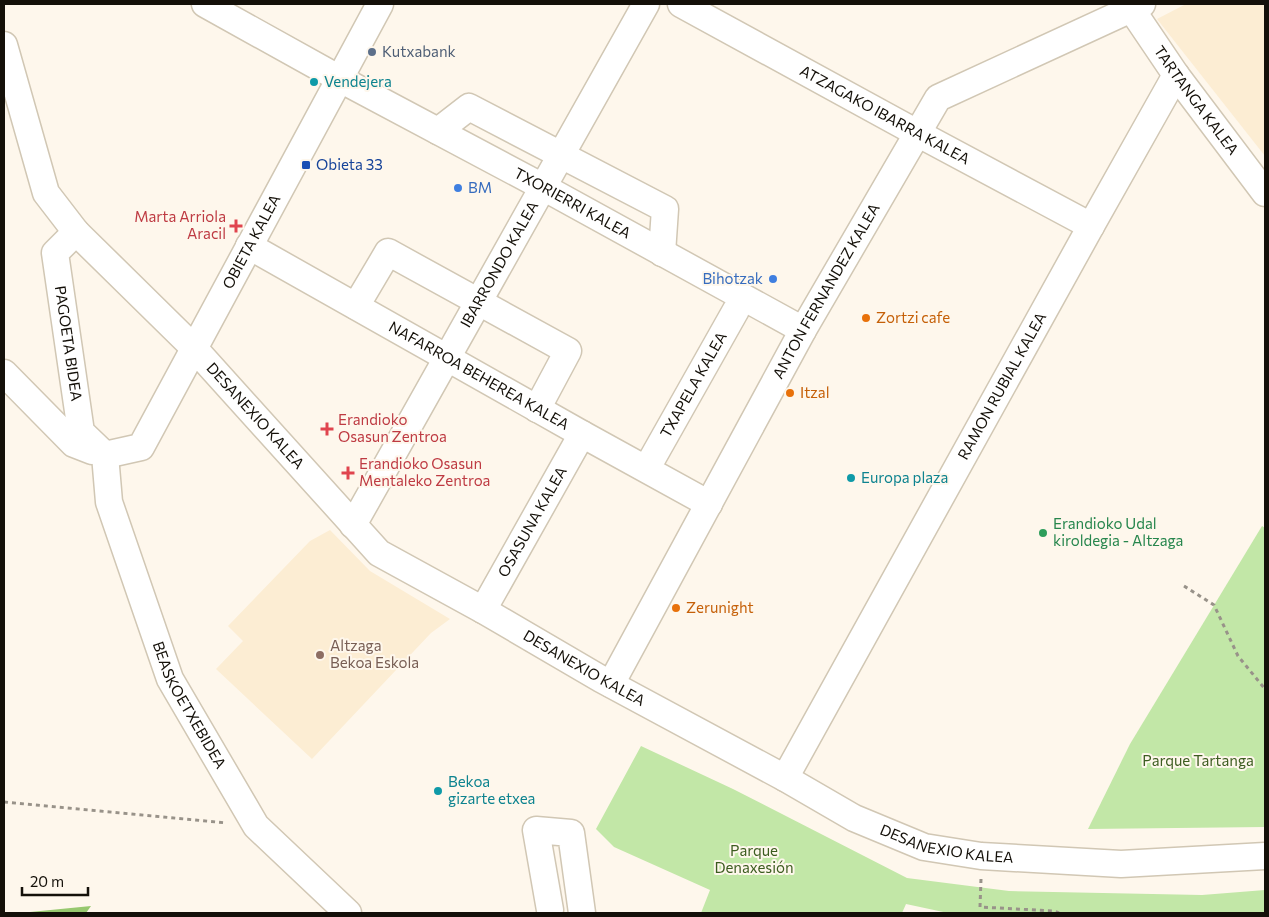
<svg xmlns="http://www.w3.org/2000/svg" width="1269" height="917" viewBox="0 0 1269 917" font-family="Commissioner,sans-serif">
<rect width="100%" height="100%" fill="#fef7ec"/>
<!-- built -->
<g fill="#fcedd3">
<polygon points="1186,4 1265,4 1265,156 1157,19"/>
<polygon points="330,530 370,571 450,619 431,633 312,759 216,669 243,641 228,626 310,541"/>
</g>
<!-- green -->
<g fill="#c2e7a7">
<polygon points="1262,526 1265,528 1265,827 1088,829 1130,744"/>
<polygon points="641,746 733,789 907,878 1009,891 1202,895 1265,890 1265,913 948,913 906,904 902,913 701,913 710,890 614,847 596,829"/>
</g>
<!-- forest -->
<polygon fill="#97c86f" points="91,906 86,913 20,913"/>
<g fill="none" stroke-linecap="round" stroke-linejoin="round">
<!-- minor casing -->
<g stroke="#d1c7b4" stroke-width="29">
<g id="minor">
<path id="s1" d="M205 4 340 79 543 187 803 330"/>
<path id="s2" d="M681 4 917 133 1091 226"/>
<path id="s3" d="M1128 4 1176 75 1265 193"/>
<path id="s4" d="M4 45 46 193 76 232 193 347 379 553 483 610 601 679 785 778 854 818 924 847 981 856 1121 864 1265 856"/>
<polyline points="438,131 469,107 665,209 662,253"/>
<path id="s5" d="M76 232 55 253 81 432 105 455"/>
<path id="s6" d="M249 246 582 434 709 504"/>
<polyline points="356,306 388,252 568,351 537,409"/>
<polyline points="4,373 74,444 92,451"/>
<path id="s7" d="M105 455 141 447 380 4"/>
<path id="s8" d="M105 455 109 502 170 679 256 826 348 913"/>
<path id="s9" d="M652 459 736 310"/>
<path id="s10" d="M353 525 646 4"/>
<path id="s11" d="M483 610 582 434"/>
<path id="s12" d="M611 684 803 330 938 98 1142 4"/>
<path id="s13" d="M785 778 1091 226 1176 75"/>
<polyline points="550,910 536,830 571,833 582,913"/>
</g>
</g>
<!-- path -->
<g stroke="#989289" stroke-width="3" stroke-dasharray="4 4" stroke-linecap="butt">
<polyline points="1184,586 1214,605 1238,656 1265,689"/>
<polyline points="4,802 227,823"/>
<polyline points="981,879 980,907 1054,911 1059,913"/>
</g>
<!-- minor -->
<use href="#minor" stroke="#fff" stroke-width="26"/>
</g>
<!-- markers -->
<circle fill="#5c6f8a" stroke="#fef7ec" stroke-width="2" cx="372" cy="52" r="5"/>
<g fill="#0f9aa8" stroke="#fef7ec" stroke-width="2">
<circle cx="314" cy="82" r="5"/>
<circle cx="851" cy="478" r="5"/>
<circle cx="438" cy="791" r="5"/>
</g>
<rect fill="#1a4fb4" stroke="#fef7ec" stroke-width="2" x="301" y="160" width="10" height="10" rx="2.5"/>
<g fill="#3f7fe0" stroke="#fef7ec" stroke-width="2">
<circle cx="458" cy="188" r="5"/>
<circle cx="773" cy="279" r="5"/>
</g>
<g fill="#e0444e" stroke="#fef7ec" stroke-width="2">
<path d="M233.5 218.5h5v5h5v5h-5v5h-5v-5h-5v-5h5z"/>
<path d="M324.5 421.5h5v5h5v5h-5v5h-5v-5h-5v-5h5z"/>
<path d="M345.5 465.5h5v5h5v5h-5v5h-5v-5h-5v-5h5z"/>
</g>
<g fill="#e8710a" stroke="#fef7ec" stroke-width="2">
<circle cx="866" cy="318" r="5"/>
<circle cx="790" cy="393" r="5"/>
<circle cx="676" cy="608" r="5"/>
</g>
<circle fill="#2e9e5b" stroke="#fef7ec" stroke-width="2" cx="1043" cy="533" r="5"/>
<circle fill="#8d6e63" stroke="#fef7ec" stroke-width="2" cx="320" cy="655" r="5"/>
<g text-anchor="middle" stroke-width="4" stroke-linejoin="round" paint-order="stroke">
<!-- service labels -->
<g font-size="15" fill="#4e5e75" stroke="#fef7ec" text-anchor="start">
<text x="382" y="57">Kutxabank</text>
</g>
<!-- culture labels -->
<g font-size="15" fill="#0d838f" stroke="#fef7ec" text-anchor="start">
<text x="324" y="87">Vendejera</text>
<text x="861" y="483">Europa plaza</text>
<text x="448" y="787">Bekoa<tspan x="448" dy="17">gizarte etxea</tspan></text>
</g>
<!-- street labels -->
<g font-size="15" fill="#141009" stroke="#fef7ec">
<text dy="5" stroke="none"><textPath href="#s3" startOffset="118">TARTANGA KALEA</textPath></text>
<text dy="5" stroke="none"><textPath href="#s2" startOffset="232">ATZAGAKO IBARRA KALEA</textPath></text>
<text dy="5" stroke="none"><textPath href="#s1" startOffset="418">TXORIERRI KALEA</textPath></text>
<text dy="5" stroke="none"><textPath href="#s7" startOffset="270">OBIETA KALEA</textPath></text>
<text dy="5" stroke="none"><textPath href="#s10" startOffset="299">IBARRONDO KALEA</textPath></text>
<text dy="5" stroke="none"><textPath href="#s12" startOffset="448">ANTON FERNANDEZ KALEA</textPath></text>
<text dy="5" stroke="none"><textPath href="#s5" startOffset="121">PAGOETA BIDEA</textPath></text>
<text dy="5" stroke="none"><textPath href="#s6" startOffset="264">NAFARROA BEHEREA KALEA</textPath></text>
<text dy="5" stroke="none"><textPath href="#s9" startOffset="85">TXAPELA KALEA</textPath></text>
<text dy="5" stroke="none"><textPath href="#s13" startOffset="448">RAMON RUBIAL KALEA</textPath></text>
<text dy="5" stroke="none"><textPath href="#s4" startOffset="460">DESANEXIO KALEA</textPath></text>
<text dy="5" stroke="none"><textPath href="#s11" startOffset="101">OSASUNA KALEA</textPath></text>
<text dy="5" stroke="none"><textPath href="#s4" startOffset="880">DESANEXIO KALEA</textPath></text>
<text dy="5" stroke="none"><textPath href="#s8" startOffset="266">BEASKOETXEBIDEA</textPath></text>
<text dy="5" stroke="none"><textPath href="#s4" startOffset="1286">DESANEXIO KALEA</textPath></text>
</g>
<!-- transit labels -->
<g font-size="15" fill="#164399" stroke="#fef7ec" text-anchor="start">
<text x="316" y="170">Obieta 33</text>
</g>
<!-- shop labels -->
<g font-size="15" fill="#366cbe" stroke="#fef7ec" text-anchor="start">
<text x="468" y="193">BM</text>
<text x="763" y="284" text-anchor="end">Bihotzak</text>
</g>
<!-- health labels -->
<g font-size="15" fill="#be3a42" stroke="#fef7ec" text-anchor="start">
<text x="226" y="222" text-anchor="end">Marta Arriola<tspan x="226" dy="17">Aracil</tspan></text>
<text x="338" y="425">Erandioko<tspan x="338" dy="17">Osasun Zentroa</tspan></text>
<text x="359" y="469">Erandioko Osasun<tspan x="359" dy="17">Mentaleko Zentroa</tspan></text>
</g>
<!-- food labels -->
<g font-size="15" fill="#c56008" stroke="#fef7ec" text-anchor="start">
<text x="876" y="323">Zortzi cafe</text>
<text x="800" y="398">Itzal</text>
<text x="686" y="613">Zerunight</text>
</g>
<!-- leisure labels -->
<g font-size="15" fill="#27864d" stroke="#fef7ec" text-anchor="start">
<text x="1053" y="529">Erandioko Udal<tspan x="1053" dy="17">kiroldegia - Altzaga</tspan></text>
</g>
<!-- education labels -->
<g font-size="15" fill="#785e54" stroke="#fef7ec" text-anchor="start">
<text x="330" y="651">Altzaga<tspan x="330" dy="17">Bekoa Eskola</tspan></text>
</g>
<!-- park labels -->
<g font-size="15" fill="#3c5c1f" stroke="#fef7ec">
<text x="1198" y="766">Parque Tartanga</text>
<text x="754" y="856">Parque<tspan x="754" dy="17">Denaxesión</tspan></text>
</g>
</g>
<!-- border -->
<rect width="1269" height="917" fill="none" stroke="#141009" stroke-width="10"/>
<!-- scale -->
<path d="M22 887v8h66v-8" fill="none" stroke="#141009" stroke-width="2.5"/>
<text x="30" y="887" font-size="15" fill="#141009" stroke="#fef7ec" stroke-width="4" paint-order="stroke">20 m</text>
</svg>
